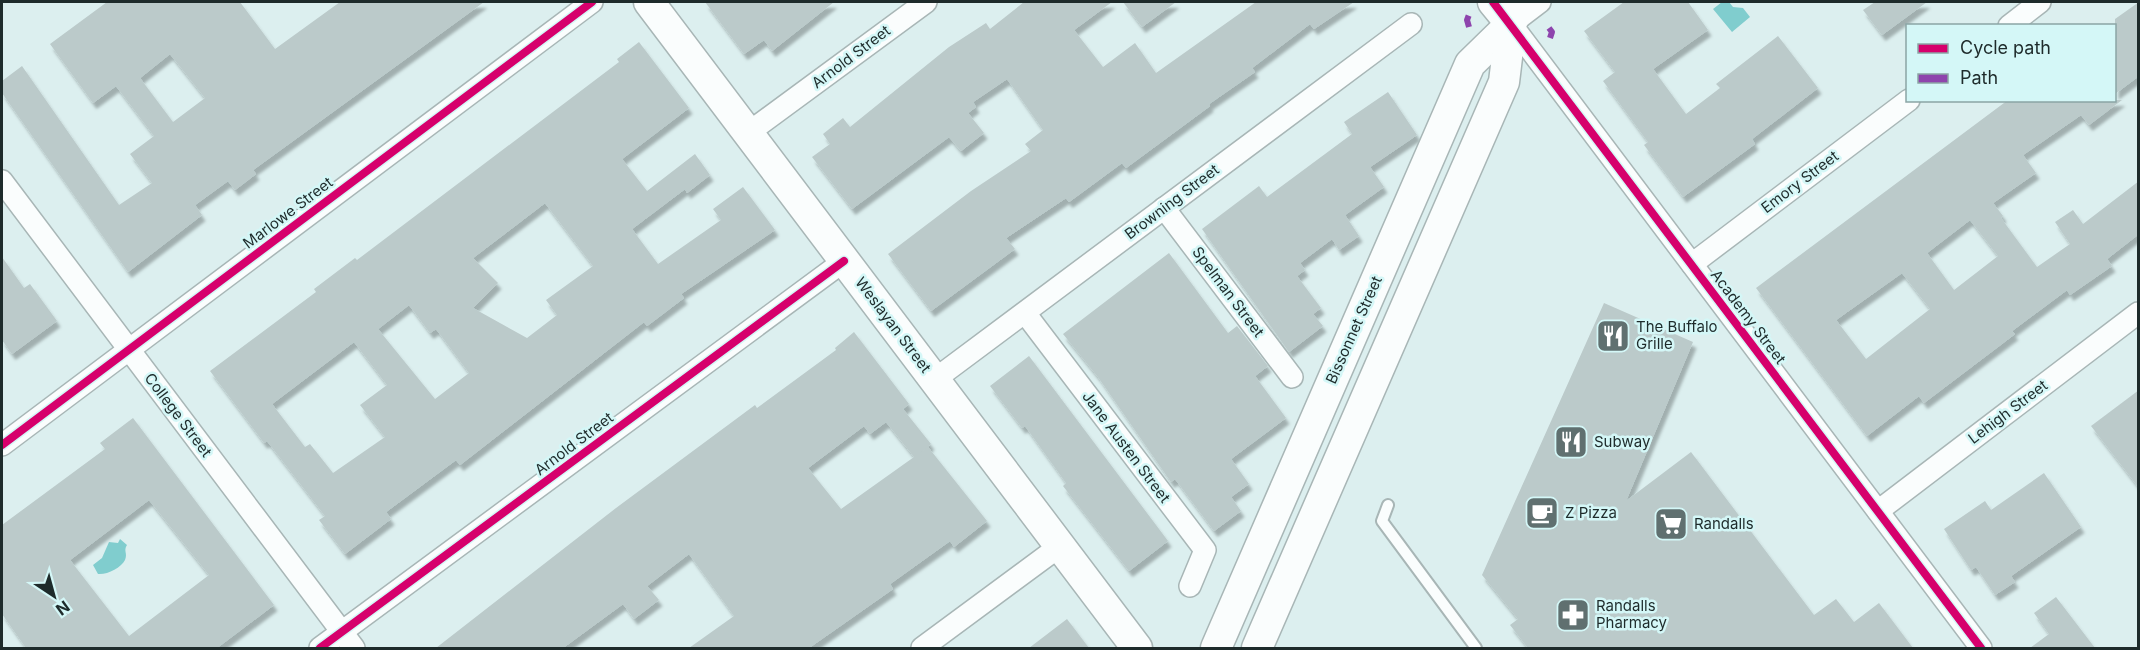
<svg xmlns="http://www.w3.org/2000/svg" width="2140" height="650" viewBox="0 0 2140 650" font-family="Inter,sans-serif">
<defs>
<filter id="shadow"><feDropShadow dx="3.5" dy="6" stdDeviation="1.5" flood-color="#0004"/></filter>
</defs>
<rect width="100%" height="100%" fill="#dcefef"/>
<!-- water -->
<g fill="#80cdce">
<polygon points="1722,2 1729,2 1733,7 1743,8 1750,17 1732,32 1713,9"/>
<path d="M120 539 127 545C123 551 128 553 125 560 121 568 107 575 98 574L93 565 102 558 109 542 118 543Z"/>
</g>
<!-- building -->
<g fill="#bbcaca" fill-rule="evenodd" filter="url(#shadow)">
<path d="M107 2H240L275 49 340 2H484L253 170 256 174 235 190 228 181 195 205 202 215 128 272 2 93V81L22 66 119 205 152 183 130 154 154 136 116 86 93 103 50 44ZM170 54 205 98 173 122 140 78Z"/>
<polygon points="705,2 834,2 772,51 764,40 744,54"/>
<polygon points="1024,2 1112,2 1074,30 1103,67 1135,43 1156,73 1256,2 1354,2 1314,29 1310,24 1252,68 1255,72 1209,104 1210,106 1126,168 1122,163 1069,202 1066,198 1006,238 1015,249 931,311 888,254 971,191 1031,151 1025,144 1043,130 1007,79 973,102 976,107 968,113 984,133 961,151 949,137 852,209 812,157 830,144 823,134 843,118 850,127 949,47 986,23 990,29"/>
<polygon points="1123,2 1176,2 1142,27"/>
<polygon points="1624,2 1688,2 1708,30 1653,69 1686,114 1720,88 1716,84 1778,36 1818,88 1752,139 1755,144 1683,197 1644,145 1648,142 1603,81 1615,72 1584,31"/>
<polygon points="1875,2 1927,2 1882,35 1863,10"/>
<polygon points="2139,2 2139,76 2115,94 2115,19"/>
<path d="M639 42 689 108 622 159 647 191 695 154 710 175 687 193 685 189 632 229 658 264 721 220 713 209 743 187 775 230 681 294 684 298 647 326 644 322 460 465 456 460 386 512 391 519 345 554 319 520 325 516 267 441 264 443 210 371 316 292 314 289 355 258 357 260 619 62 617 59ZM545 203 593 266 546 300 557 315 527 338 473 308 498 283 473 258ZM409 305 430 333 436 329 469 373 435 399 378 329ZM354 342 387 385 360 405 385 437 333 473 310 444 305 447 272 404Z"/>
<polygon points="1388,92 1417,135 1370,167 1384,187 1345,215 1359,236 1339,250 1332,239 1300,263 1305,270 1297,276 1321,308 1313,314 1323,326 1289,352 1202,229 1259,186 1267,197 1352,134 1344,122"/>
<path d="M2008 100H2122L2089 125 2081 115 2023 155 2036 173 1993 203 2003 216 2001 218 2037 267 2070 244 2055 222 2073 210 2083 224 2139 181V234L2107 259 2112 266 2070 295 2067 290 2012 331 2015 334 1924 403 1919 396 1867 436 1756 288ZM1970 220 1998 256 1954 290 1927 253ZM1902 273 1930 309 1866 359 1836 320Z"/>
<polygon points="1169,253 1228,333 1237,326 1268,366 1255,376 1286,418 1231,459 1249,484 1231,497 1241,511 1214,531 1175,479 1171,482 1098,377 1063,334"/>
<polygon points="2,257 24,288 30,284 57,321 12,354 2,340"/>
<polygon points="1604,303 1693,342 1626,501 1691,452 1814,615 1836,599 1854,622 1879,603 1913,648 1528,648 1510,625 1518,619 1482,575"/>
<path d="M854 332 909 404 903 409 931 444 918 455 928 447 987 521 954 547 950 541 890 584 893 589 809 648H689L734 616 689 554 647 586 659 600 634 619 623 604 563 648H436L616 508 755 405 757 408 836 350 835 348ZM886 422 914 457 841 509 808 468 864 426 870 434Z"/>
<polygon points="1029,356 1168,541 1129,571 1063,486 1066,483 1025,426 1022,428 990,386"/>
<polygon points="2139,390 2139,488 2091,426"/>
<path d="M133 418 274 605 217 648H26L2 614V525L105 449 100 443ZM149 500 209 575 129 636 70 560Z"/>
<polygon points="2044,473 2081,527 2011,576 2015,582 1995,595 1976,567 1971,570 1944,529 1985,501 1991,510"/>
<polygon points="2056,597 2095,648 2030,648 2049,634 2034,613"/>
<polygon points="1067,619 1089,648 1029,648"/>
</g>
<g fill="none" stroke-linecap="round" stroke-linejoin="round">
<!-- lane casing -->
<g stroke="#a8b6b6" stroke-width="14">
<polyline id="lane" points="1388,505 1382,521 1476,648"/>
</g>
<!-- street casing -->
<g stroke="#a8b6b6" stroke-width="24">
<g id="street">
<polyline points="1540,2 1511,24 1981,648"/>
<polyline points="2009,26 2040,2"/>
<polyline points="748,133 926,2"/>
<polyline points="2,181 354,648"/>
<polyline points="1164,208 1292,377"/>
<polyline points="1692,264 1909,100"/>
<polyline points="1025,313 1205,550 1190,586"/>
<polyline points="934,380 1411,24"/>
<polyline points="2,445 592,2"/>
<polyline points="1878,511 2138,313"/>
<polyline points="320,648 844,261"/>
<polyline points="922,648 1060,546"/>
</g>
</g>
<!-- secondary casing -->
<g stroke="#a8b6b6" stroke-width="33">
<g id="secondary">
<polyline points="649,2 1137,648"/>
<polyline points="1493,2 1511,24"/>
<polyline points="1216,648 1470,64 1511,24"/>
<polyline points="1257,648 1504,82 1511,24 1521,2"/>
</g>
</g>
<!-- lane -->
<use href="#lane" stroke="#fafdfd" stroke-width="10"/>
<!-- street -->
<use href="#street" stroke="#fafdfd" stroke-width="21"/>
<!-- secondary -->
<use href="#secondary" stroke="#fafdfd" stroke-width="30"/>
<!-- quiet -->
<g stroke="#8e44ad" stroke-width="6" stroke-dasharray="12 6" stroke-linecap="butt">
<polyline points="1469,27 1467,20 1470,12"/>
<polyline points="1549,28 1552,32 1550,38"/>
</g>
<!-- cycleway casing -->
<g stroke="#d4f7f7" stroke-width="11">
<g id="cycleway">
<polyline points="1493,2 1981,648"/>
<polyline points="2,445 592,2"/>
<polyline points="320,648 844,261"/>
</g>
</g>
<!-- cycleway -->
<use href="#cycleway" stroke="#d6006c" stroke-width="8"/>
</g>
<!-- icons -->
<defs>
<g id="restaurant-square" transform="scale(1.725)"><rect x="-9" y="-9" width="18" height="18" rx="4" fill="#607070" stroke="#d4f7f7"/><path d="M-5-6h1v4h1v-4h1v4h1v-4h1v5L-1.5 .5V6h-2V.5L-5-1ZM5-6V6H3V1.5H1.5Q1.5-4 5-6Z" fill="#fff"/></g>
<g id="cafe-square" transform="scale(1.725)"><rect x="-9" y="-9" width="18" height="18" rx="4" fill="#607070" stroke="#d4f7f7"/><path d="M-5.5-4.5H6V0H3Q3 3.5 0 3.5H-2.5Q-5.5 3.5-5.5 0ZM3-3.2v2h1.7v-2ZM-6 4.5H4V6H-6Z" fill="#fff"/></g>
<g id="supermarket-square" transform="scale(1.725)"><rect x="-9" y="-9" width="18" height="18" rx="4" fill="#607070" stroke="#d4f7f7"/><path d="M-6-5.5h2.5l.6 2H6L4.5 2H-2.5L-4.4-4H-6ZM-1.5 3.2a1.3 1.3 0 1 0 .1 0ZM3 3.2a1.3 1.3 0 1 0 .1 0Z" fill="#fff"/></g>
<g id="pharmacy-square" transform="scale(1.725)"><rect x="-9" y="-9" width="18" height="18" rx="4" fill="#607070" stroke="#d4f7f7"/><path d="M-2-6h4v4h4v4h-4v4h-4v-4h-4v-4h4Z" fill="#fff"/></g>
</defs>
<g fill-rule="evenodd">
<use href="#restaurant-square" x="1613" y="336"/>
<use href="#restaurant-square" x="1571" y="442"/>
<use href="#cafe-square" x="1542" y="513"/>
<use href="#supermarket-square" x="1671" y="524"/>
<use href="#pharmacy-square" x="1573" y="615"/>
</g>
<g text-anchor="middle" stroke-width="5" stroke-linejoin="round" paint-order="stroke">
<!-- street labels -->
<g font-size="15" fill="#1e2b2b" stroke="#d4f7f7">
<text transform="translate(851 57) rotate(-37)" y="5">Arnold Street</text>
<text transform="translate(1800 182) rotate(-37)" y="5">Emory Street</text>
<text transform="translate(1172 202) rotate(-37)" y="5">Browning Street</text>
<text transform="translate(288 213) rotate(-37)" y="5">Marlowe Street</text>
<text transform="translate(1228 292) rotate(53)" y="5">Spelman Street</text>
<text transform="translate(1748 317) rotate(53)" y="5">Academy Street</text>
<text transform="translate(893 325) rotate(53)" y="5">Weslayan Street</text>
<text transform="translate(1354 330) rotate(-66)" y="5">Bissonnet Street</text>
<text transform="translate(2008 412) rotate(-37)" y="5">Lehigh Street</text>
<text transform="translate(178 415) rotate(53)" y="5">College Street</text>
<text transform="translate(574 444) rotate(-37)" y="5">Arnold Street</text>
<text transform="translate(1126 447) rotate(53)" y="5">Jane Austen Street</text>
</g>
<!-- poi labels -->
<g font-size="15" fill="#1e2b2b" stroke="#d4f7f7" text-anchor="start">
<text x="1636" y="332">The Buffalo<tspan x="1636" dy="17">Grille</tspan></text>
<text x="1594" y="447">Subway</text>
<text x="1565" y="518">Z Pizza</text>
<text x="1694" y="529">Randalls</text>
<text x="1596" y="611">Randalls<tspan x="1596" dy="17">Pharmacy</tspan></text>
</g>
</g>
<!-- border -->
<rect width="2140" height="650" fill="none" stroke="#1e2b2b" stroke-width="6"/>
<!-- legend -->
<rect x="1906" y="24" width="210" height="78" fill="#d4f7f7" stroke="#8ba5a5" stroke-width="1.5"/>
<rect x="1918" y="44" width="30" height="9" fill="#d6006c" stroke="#8ba5a5" stroke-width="1.5"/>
<text x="1960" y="54" font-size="18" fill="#1e2b2b">Cycle path</text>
<rect x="1918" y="74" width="30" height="9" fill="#8e44ad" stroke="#8ba5a5" stroke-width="1.5"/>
<text x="1960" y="84" font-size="18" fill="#1e2b2b">Path</text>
<!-- north arrow -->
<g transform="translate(54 596) rotate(144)" stroke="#d4f7f7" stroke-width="4.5" paint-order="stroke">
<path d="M0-4.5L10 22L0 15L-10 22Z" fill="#1e2b2b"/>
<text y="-9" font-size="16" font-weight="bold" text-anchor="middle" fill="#1e2b2b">N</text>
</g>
</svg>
